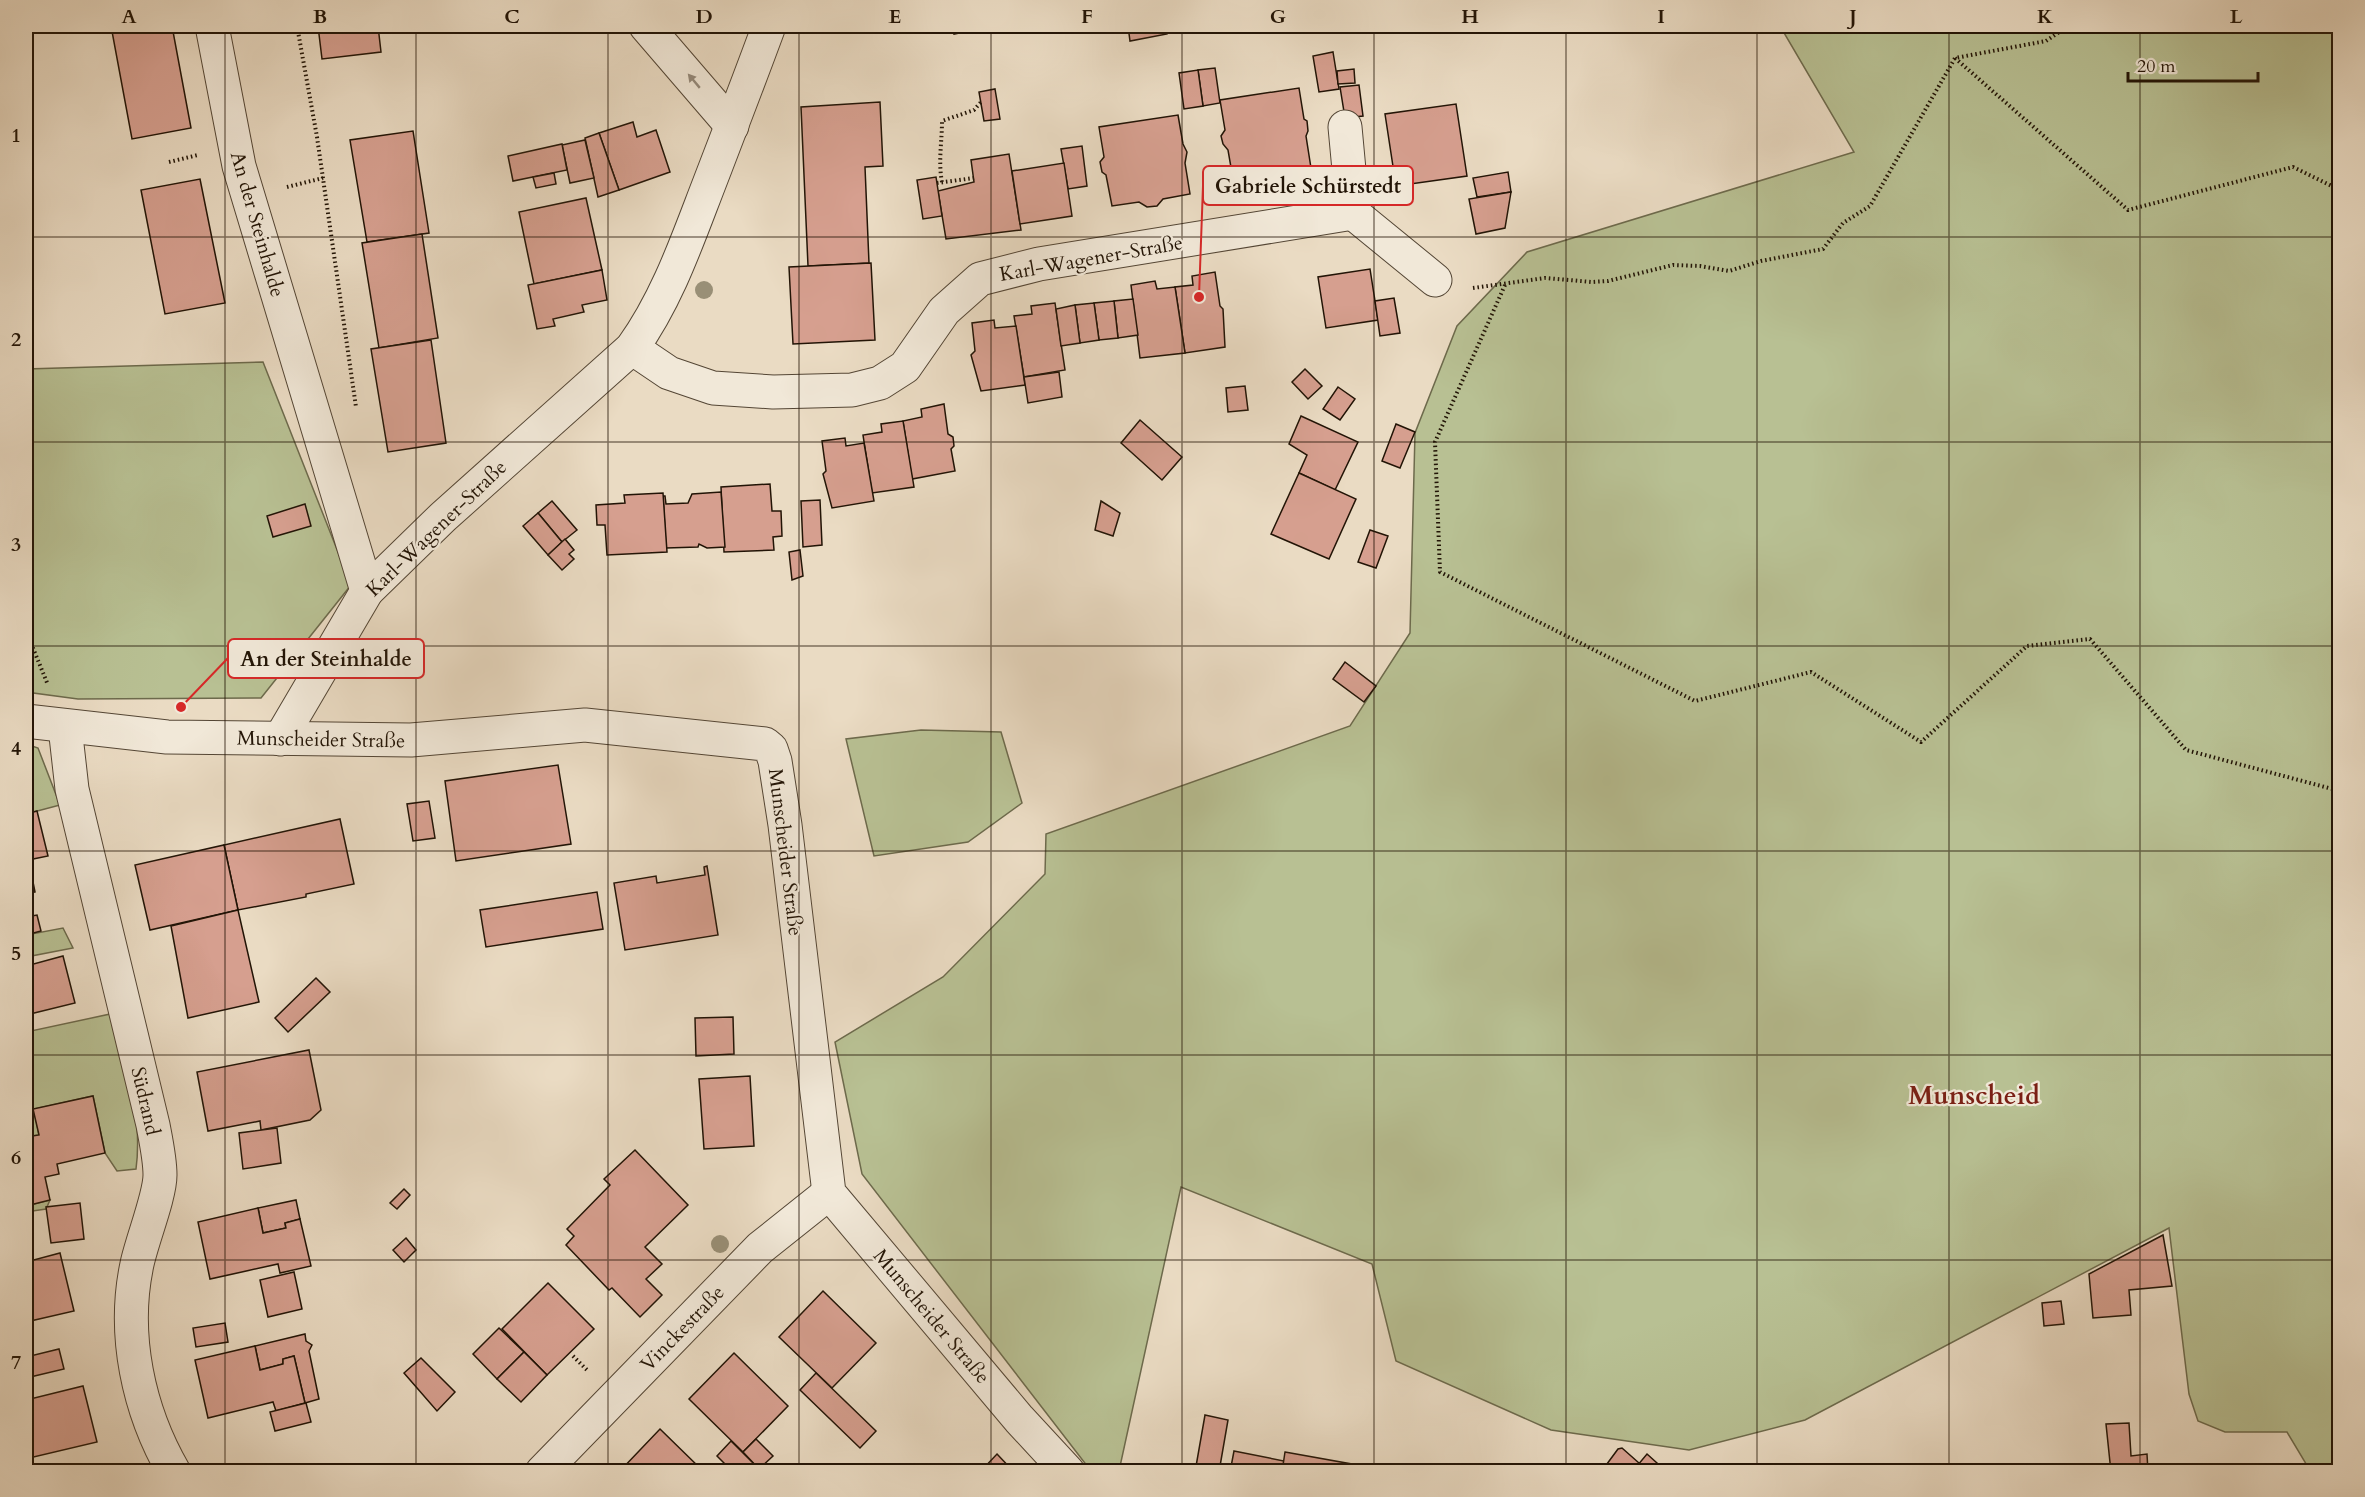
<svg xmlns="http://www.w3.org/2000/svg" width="2365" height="1497" viewBox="0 0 2365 1497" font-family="Cardo,serif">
<rect width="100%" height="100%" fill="#eadbc3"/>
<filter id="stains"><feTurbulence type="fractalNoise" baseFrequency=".00333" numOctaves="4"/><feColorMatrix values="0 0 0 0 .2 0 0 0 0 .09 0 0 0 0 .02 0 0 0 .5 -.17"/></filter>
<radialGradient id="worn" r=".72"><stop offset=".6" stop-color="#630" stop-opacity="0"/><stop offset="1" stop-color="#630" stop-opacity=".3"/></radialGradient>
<!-- green -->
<g fill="#b8c093" stroke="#6d6a4c" stroke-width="1.5">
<polygon points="1780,26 2339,26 2339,1471 2307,1471 2308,1467 2287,1432 2225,1432 2198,1421 2189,1394 2169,1228 1805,1420 1689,1450 1551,1430 1396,1361 1372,1264 1181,1187 1119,1471 1091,1471 862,1174 835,1042 943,977 1045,874 1046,834 1350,726 1410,633 1415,433 1457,326 1527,252 1854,152"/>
<polygon points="263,362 351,585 261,698 78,699 26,692 26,369"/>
<polygon points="921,730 1001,732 1022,803 968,842 874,856 846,739"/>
<polygon points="26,744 38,748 60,805 26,814"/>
<polygon points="63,928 73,948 26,957 26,935"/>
<path d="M115 1013C126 1064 143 1117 136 1169L117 1171 105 1153 93 1096 34 1109 39 1135 26 1137V1032Z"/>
<polygon points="50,1200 46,1209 26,1212 26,1206"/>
</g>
<!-- building -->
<g fill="#d69f8f" stroke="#221406" stroke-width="1.5">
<polygon points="111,26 172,26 191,128 132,139"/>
<polygon points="318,26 378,26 381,52 322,59"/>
<polygon points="952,26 993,26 954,34"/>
<polygon points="1128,26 1166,26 1167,34 1130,41"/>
<polygon points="1333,52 1339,89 1319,92 1313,56"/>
<polygon points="1215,68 1220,103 1203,106 1198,70"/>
<polygon points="1354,69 1355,83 1338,84 1337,71"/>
<polygon points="1198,70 1203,106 1184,109 1179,73"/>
<polygon points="1359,85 1363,116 1345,118 1340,87"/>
<polygon points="1299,88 1304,119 1307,121 1308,131 1306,136 1311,168 1283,172 1280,178 1274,179 1267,180 1262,175 1233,179 1228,150 1223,144 1221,136 1225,130 1220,100"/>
<polygon points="995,89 1000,119 984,121 979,92"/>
<polygon points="880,102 883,166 865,167 869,263 808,266 801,107"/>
<polygon points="1456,104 1467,176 1396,186 1385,114"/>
<polygon points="1178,115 1183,144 1187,152 1185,163 1190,194 1163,199 1157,206 1147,207 1139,202 1112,206 1106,175 1102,172 1100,162 1104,157 1099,127"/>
<polygon points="633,122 637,137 656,130 670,172 619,190 599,133"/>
<polygon points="413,131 429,233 367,242 350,140"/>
<polygon points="599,133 619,190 598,197 585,138"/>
<polygon points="585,140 594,178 570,183 562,145"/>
<polygon points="562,144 567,170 513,181 508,156"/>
<polygon points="1082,146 1087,186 1068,189 1061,149"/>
<polygon points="1009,154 1021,230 946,239 938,191 974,182 971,160"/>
<polygon points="1064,163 1072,216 1020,224 1012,171"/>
<polygon points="1508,172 1511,192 1477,197 1473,178"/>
<polygon points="554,173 556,184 536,188 533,177"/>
<polygon points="936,177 942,216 923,219 917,180"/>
<polygon points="200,179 225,303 165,314 141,190"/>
<polygon points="1511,192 1505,228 1476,234 1469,199"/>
<polygon points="586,198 602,270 534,284 519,212"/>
<polygon points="422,234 438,338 379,348 362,243"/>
<polygon points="871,263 875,340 793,344 789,267"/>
<polygon points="1370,269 1378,320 1326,328 1318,277"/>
<polygon points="602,270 607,300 582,305 584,312 553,319 555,326 537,329 528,285"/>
<polygon points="1215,272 1220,306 1223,309 1225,347 1185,353 1175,287 1193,285 1192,276"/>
<polygon points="1155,281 1157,289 1175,287 1185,353 1140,358 1131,285"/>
<polygon points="1394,298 1400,333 1380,336 1375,301"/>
<polygon points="1133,299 1138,335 1118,338 1114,301"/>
<polygon points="1114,301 1118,338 1099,340 1094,303"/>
<polygon points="1055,303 1065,370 1024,377 1014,316 1032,314 1031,306"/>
<polygon points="1094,303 1099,340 1080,343 1075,305"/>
<polygon points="1075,305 1080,343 1061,346 1056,309"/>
<polygon points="994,320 995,328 1016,326 1025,385 981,391 971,355 975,351 972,323"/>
<polygon points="431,340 446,443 388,452 371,349"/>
<polygon points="1305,369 1322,386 1308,399 1292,382"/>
<polygon points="1059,372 1062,397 1028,403 1024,377"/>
<polygon points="1245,386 1248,410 1228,412 1226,388"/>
<polygon points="1338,387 1355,399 1340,420 1323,409"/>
<polygon points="944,404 948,434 953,437 954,446 951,449 955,471 912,479 903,421 922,417 921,409"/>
<polygon points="1301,416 1358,442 1335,490 1299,473 1307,455 1289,444"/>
<polygon points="1140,420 1182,457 1162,480 1121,443"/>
<polygon points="903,421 914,487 872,493 863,435 882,432 881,424"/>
<polygon points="1396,424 1415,432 1400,468 1382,461"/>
<polygon points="845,438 846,446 864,443 874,501 832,508 823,474 826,471 822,441"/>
<polygon points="1299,473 1356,499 1329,559 1271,534"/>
<polygon points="770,484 772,511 781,511 782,536 773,537 774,550 724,552 721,487"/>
<polygon points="721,492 725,547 707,548 699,544 698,547 666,548 663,496 665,496 666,504 688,503 692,494"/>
<polygon points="663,493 667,552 607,555 605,525 597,525 596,505 625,503 624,495"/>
<polygon points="820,500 822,545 803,547 801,501"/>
<polygon points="552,501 577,530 562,542 538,513"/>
<polygon points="1101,501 1120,513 1113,536 1095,530"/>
<polygon points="305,504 311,526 273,537 267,516"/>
<polygon points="538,513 562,542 548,555 523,526"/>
<polygon points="1370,530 1388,536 1376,568 1358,562"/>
<polygon points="565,539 574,550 569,554 574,559 562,570 548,555"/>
<polygon points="800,550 803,576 792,580 789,552"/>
<polygon points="1345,662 1376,686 1364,702 1333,679"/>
<polygon points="558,765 571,844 456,861 445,781"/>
<polygon points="429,801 435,838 413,841 407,804"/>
<polygon points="37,811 48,856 28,860 26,847 26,814"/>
<polygon points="340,819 354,884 306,894 306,897 238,910 224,845"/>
<polygon points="224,845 238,910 150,930 135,865"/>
<polygon points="26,847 35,892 26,894"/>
<polygon points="707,866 718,935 625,950 614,883 656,876 657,883 705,875 704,867"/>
<polygon points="597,892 603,929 486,947 480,910"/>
<polygon points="238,910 259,1002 188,1018 171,926"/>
<polygon points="37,915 41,931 26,935 26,917"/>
<polygon points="30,956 31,964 26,966 26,957"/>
<polygon points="63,956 75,1003 26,1015 26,966"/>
<polygon points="316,978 330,992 288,1032 275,1018"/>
<polygon points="733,1017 734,1054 696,1056 695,1018"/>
<polygon points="309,1050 321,1110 310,1120 261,1130 260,1121 208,1131 197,1072"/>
<polygon points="750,1076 754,1146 704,1149 699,1079"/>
<polygon points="93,1096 105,1153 57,1164 59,1174 45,1177 50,1200 26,1206 26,1137 39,1135 33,1109"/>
<polygon points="277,1128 281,1163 243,1169 239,1133"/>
<polygon points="635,1150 688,1205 645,1247 662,1264 646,1279 662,1295 640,1317 612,1288 609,1290 566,1245 574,1236 567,1229 610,1185 604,1179"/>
<polygon points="404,1189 410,1195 397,1209 390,1203"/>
<polygon points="296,1200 300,1219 285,1223 286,1228 263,1233 258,1208"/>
<polygon points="80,1203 84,1239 51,1243 46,1207"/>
<polygon points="258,1208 263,1233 286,1228 285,1223 300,1219 311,1266 280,1273 278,1264 210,1279 198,1222"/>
<polygon points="2163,1235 2172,1286 2129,1290 2131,1315 2093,1318 2089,1274"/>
<polygon points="406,1238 416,1250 404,1262 393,1250"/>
<polygon points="60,1253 74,1311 26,1322 26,1262"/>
<polygon points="294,1272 302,1309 268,1317 260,1280"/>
<polygon points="548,1283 594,1329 547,1375 502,1329"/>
<polygon points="823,1291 876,1343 832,1388 779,1337"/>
<polygon points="2061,1301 2064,1324 2044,1326 2042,1303"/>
<polygon points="225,1323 228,1342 196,1347 193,1328"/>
<polygon points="499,1328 524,1352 497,1379 473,1354"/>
<polygon points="305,1334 306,1341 312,1345 309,1351 319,1399 305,1403 294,1356 283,1359 283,1364 260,1370 255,1346"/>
<polygon points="255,1346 260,1370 283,1364 283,1359 294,1356 305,1403 276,1411 273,1402 208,1418 195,1360"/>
<polygon points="59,1349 64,1369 26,1378 26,1357"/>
<polygon points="524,1352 547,1375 521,1402 497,1379"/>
<polygon points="734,1353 788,1406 743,1452 689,1399"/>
<polygon points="421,1358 455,1392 437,1411 404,1373"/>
<polygon points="816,1373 876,1431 860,1448 800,1390"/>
<polygon points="83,1386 97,1442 29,1458 31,1468 26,1469 26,1426 31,1425 26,1400"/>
<polygon points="306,1403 311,1422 275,1431 270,1412"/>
<polygon points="1205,1415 1228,1420 1219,1472 1195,1472"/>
<polygon points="2129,1423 2131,1456 2147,1454 2148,1472 2111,1472 2106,1424"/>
<polygon points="660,1429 704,1472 619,1472"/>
<polygon points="756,1439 773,1456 759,1469 743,1452"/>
<polygon points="731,1441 759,1469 757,1472 733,1472 717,1456"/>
<polygon points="1622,1448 1639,1463 1632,1472 1601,1472 1618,1449"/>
<polygon points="1234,1451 1284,1461 1282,1472 1230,1472"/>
<polygon points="1285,1452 1374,1468 1374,1472 1282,1472"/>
<polygon points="997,1454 1014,1472 980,1472"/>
<polygon points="1647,1454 1667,1472 1632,1472"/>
<polygon points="357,1464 358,1472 322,1472"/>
</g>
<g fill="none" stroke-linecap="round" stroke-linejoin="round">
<!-- minor casing -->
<g stroke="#544635" stroke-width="35">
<g id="minor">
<polyline points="212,26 239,166 367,591"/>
<polyline points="646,26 732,126"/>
<polyline points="1353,213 1435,280"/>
<polyline points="632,348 669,373 713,388 773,392 852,390 880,383 905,367 944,311 980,279 1039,264 1353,213 1345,127"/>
<polyline points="26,721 167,737 411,740 585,725 765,744 771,749 775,761 785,825 829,1193 1019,1419 1068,1472"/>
<path d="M65 727 72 789 153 1125C156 1141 160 1159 160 1175 160 1196 142 1240 137 1264 122 1334 138 1410 174 1472"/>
<path d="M280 739 367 591 443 517 632 348C663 305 682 255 701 205 724 145 747 86 769 26"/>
<polyline points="542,1472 760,1248 829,1193"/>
</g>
</g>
<!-- path -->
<g stroke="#221406" stroke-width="4" stroke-dasharray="1.5 3" stroke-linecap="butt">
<polyline points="297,26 317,137 356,407"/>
<polyline points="1955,58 2128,210 2293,167 2340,190"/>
<polyline points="169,162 198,155"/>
<path d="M942 182C938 162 942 142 942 121L974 110 981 102"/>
<polyline points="937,183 974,178"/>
<polyline points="287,187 323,178"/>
<polyline points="1505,285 1435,442 1440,572 1695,701 1811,672 1921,742 2027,646 2090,639 2186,750 2340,791"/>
<polyline points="1473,288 1545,278 1592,282 1608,281 1673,265 1700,266 1729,271 1761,261 1823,249 1843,223 1870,206 1955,58 2046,41 2068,26"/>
<polyline points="26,631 48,685"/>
<polyline points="573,1356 587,1370"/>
</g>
<!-- minor -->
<use href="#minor" stroke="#f1e8d8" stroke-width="33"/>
</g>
<!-- trees -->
<g fill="#998f76">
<circle cx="704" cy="290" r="9"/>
<circle cx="720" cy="1244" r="9"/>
</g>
<!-- one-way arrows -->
<defs><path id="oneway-solid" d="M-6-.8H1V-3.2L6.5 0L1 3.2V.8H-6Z" transform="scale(1.5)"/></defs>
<use fill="#94897a" href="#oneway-solid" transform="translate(694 81) rotate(-130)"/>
<!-- grid -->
<path fill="none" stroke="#221406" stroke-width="1.5" stroke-opacity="0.55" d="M225 26V1472M416 26V1472M608 26V1472M799 26V1472M991 26V1472M1182 26V1472M1374 26V1472M1566 26V1472M1757 26V1472M1949 26V1472M2140 26V1472M26 237H2340M26 442H2340M26 646H2340M26 851H2340M26 1055H2340M26 1260H2340"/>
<g text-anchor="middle" stroke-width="4.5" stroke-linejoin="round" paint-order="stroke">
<!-- street labels -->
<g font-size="20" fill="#221406" stroke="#f1e8d8">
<text transform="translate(258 224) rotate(74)" y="7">An der Steinhalde</text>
<text transform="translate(1091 258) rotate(-10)" y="7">Karl-Wagener-Straße</text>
<text transform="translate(436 528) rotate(-44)" y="7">Karl-Wagener-Straße</text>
<text transform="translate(321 739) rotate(1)" y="7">Munscheider Straße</text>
<text transform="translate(786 852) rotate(83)" y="7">Munscheider Straße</text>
<text transform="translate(146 1101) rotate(77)" y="7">Südrand</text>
<text transform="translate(932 1316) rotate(50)" y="7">Munscheider Straße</text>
<text transform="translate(682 1328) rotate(-46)" y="7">Vinckestraße</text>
</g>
<!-- district labels -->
<g font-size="26" font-weight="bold" fill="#7a1f14" stroke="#f1e8d8">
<text x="1974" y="1104">Munscheid</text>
</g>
</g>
<!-- callouts -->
<path fill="none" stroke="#d62828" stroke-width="2" d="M1199 297L1203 186M181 707L228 658"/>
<g fill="#d62828" stroke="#f1e8d8" stroke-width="2">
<circle cx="1199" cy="297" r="6"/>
<circle cx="181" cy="707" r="6"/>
</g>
<g fill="#f1e8d8" stroke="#d62828" stroke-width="2">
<rect x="1203" y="166" width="210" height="39" rx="6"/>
<rect x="228" y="639" width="196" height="39" rx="6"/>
</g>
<g font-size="21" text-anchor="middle" font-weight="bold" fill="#221406">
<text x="1308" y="193">Gabriele Schürstedt</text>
<text x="326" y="666">An der Steinhalde</text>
</g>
<!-- margin -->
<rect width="2365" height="1497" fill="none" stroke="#eadbc3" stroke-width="66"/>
<!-- scale -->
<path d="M2128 72v9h130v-9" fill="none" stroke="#221406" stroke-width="3"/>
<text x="2137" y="72" font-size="18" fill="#221406" stroke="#f1e8d8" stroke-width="4.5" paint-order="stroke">20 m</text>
<rect x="33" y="33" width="2299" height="1431" fill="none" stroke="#221406" stroke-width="2"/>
<g font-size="20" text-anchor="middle" font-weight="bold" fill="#221406">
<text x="129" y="23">A</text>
<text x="320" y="23">B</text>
<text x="512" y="23">C</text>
<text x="704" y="23">D</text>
<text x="895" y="23">E</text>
<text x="1087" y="23">F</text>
<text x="1278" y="23">G</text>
<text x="1470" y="23">H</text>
<text x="1661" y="23">I</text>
<text x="1853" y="23">J</text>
<text x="2045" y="23">K</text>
<text x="2236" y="23">L</text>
<text x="16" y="142">1</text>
<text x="16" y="346">2</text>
<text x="16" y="551">3</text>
<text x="16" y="755">4</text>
<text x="16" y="960">5</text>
<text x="16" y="1164">6</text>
<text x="16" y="1369">7</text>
</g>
<rect width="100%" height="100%" filter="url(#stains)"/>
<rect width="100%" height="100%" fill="url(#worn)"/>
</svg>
